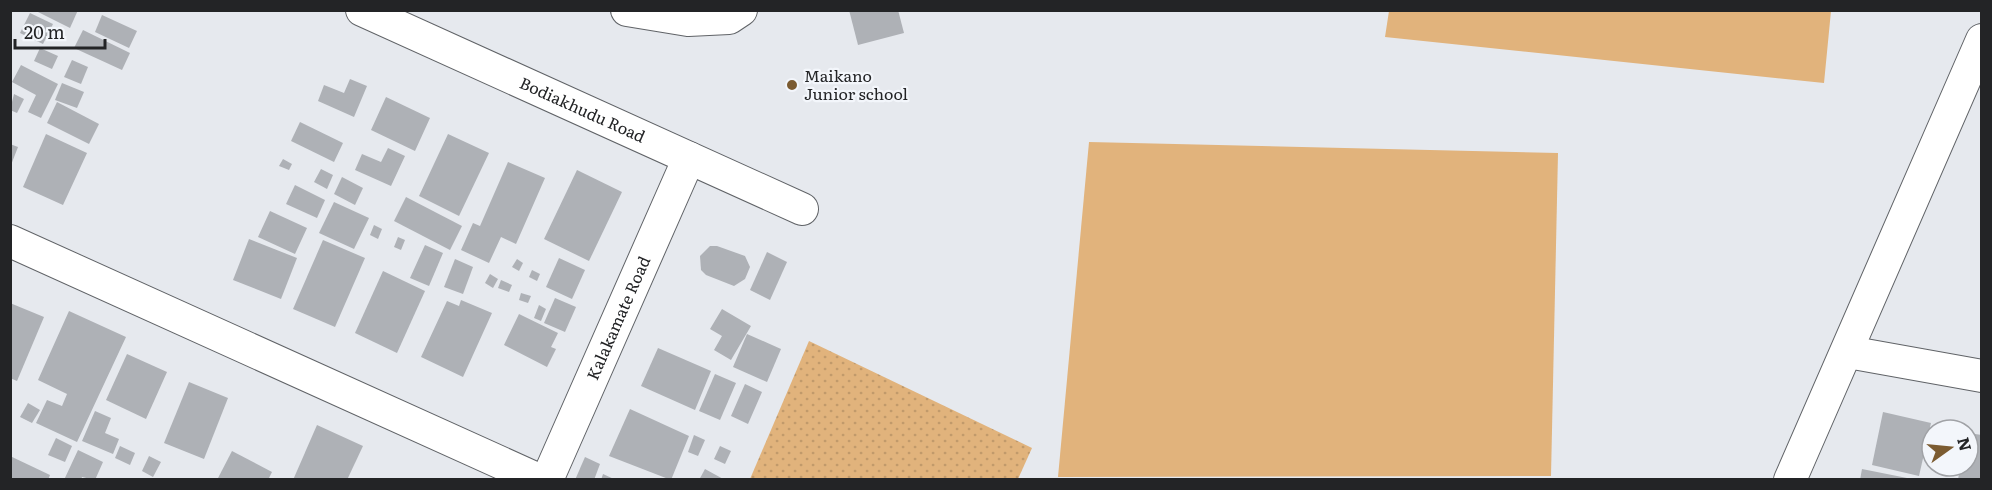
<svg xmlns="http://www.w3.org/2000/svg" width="1992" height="490" viewBox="0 0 1992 490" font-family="Literata,serif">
<defs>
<pattern id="grass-dots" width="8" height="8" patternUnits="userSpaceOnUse" patternTransform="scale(1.5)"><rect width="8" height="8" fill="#e1b37c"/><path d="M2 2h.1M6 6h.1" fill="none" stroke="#c19a6b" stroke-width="1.8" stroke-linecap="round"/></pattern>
</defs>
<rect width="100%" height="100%" fill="#e6e9ee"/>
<!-- grass -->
<polygon fill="url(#grass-dots)" points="809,341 1032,448 1018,479 750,479"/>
<!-- pitch -->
<g fill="#e1b37c">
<polygon points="1389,11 1389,10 1831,11 1824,83 1385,37"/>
<polygon points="1089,142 1558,153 1551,476 1058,477"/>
</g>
<!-- building -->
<g fill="#aeb1b6">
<polygon points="34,10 78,10 70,28"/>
<polygon points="849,10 898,10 904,33 858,45"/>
<polygon points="30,13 53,24 43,44 20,33"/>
<polygon points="102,15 137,31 129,48 95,32"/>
<polygon points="83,30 130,53 122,70 74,48"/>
<polygon points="40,48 58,56 52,69 34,61"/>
<polygon points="72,60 88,67 81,84 64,77"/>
<polygon points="21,65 58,84 41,118 28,112 36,95 12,82"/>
<polygon points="350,79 367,86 354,117 318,101 324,85 344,93"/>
<polygon points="62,83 84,92 77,108 55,100"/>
<polygon points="14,94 24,99 17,113 10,110"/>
<polygon points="386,97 430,118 415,151 371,130"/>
<polygon points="57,102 99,124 89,144 47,123"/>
<polygon points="300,122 343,143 334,162 291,141"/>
<polygon points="46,134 87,153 63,205 23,187"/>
<polygon points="448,134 489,153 459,216 419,196"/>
<polygon points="10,144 18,147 11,165 10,164"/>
<polygon points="388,148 405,156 391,186 355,170 362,154 381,162"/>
<polygon points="283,159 292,164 289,170 279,166"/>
<polygon points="508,162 545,178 516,244 501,237 489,263 461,250 473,223 480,226"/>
<polygon points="321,169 333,175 327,189 314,182"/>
<polygon points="577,170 622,192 589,261 544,239"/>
<polygon points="342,177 363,188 355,205 334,194"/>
<polygon points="295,185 325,200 317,218 286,204"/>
<polygon points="406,197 462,226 450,250 394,221"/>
<polygon points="334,202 369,218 354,249 319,233"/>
<polygon points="270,211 307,228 295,254 258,237"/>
<polygon points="374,225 382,229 378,239 370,235"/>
<polygon points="398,237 405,240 401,250 394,247"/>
<polygon points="249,239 297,258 281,299 233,280"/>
<polygon points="323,240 365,258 335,327 293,309"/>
<polygon points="425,245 443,253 429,286 410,278"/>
<polygon points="710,246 717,246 745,256 750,267 745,279 734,286 706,275 701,270 700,256"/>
<polygon points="767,252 787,262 770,300 750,290"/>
<polygon points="559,258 585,270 572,299 546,287"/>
<polygon points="455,259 473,267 463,294 444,287"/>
<polygon points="517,259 523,263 519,271 512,267"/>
<polygon points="532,270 540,274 537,281 529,277"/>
<polygon points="383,271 425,291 397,353 355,333"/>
<polygon points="490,274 498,279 493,288 485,283"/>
<polygon points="501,280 512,285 509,292 498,288"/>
<polygon points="521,293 531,296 528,303 519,300"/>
<polygon points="555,298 576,307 565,332 544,323"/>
<polygon points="461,300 492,313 463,377 421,357 447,301 459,306"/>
<polygon points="10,303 44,317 17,381 10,378"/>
<polygon points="539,305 546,309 541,321 534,318"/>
<polygon points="722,309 751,326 731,360 714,350 722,336 710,329"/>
<polygon points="69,311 126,337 77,442 36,423 47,400 62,406 67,394 38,380"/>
<polygon points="519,314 558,333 551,347 556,349 547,367 504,345"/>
<polygon points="747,334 781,349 767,382 733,367"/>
<polygon points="658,348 711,371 695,410 641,386"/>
<polygon points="127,354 167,372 146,419 106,400"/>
<polygon points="715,374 736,383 720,420 699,411"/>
<polygon points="189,382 228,398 204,459 164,443"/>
<polygon points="745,384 762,392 748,424 731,416"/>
<polygon points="28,403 40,410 32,423 20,417"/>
<polygon points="630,409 689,436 671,480 609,456"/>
<polygon points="95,411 111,418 105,433 119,439 113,454 82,441"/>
<polygon points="1883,412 1931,423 1919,476 1872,465"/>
<polygon points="317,425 363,446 347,480 293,480"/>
<polygon points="1968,433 1982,435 1982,480 1958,480 1960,466 1968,466"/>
<polygon points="694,435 705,440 698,456 688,452"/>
<polygon points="56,438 72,446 65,462 48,455"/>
<polygon points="120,446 135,453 130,465 115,458"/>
<polygon points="720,446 731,451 725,464 714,459"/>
<polygon points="78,450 103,462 95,480 82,477 81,480 64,480"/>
<polygon points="232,451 272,472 268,480 217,480"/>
<polygon points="10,456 50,475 48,480 10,480"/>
<polygon points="149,456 161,462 153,477 142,471"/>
<polygon points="585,457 600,464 594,480 575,480"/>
<polygon points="705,469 725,480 699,480"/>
<polygon points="1862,469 1907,478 1907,480 1860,480"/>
<polygon points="603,474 616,480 601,480"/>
</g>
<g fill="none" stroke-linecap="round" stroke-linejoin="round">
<!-- minor casing -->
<g stroke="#606367" stroke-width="34">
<g id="minor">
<path id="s1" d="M362 10 802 209"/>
<polyline points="627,10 688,20 729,18 741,10"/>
<polyline points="10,241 539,480"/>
<polyline points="1848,352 1982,376"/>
<path id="s2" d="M547 480 689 158"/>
<polyline points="1790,480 1982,40"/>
</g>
</g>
<!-- minor -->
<use href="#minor" stroke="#fff" stroke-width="32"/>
</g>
<!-- markers -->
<circle fill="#7b5b31" stroke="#f3f6fb" stroke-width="2" cx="792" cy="85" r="6"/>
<g text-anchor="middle" stroke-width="4.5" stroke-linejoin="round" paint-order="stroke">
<!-- poi labels -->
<g font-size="16" fill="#232426" stroke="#f3f6fb" text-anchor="start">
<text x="804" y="82">Maikano<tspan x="804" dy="18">Junior school</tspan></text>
</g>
<!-- street labels -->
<g font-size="16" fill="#232426" stroke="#f3f6fb">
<text dy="6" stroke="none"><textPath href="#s1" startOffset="242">Bodiakhudu Road</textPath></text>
<text dy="6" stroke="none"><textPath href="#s2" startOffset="177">Kalakamate Road</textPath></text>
</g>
</g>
<!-- border -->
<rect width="1992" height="490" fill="none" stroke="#232426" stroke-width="24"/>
<!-- north arrow -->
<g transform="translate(1950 448) rotate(75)"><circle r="28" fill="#f3f6fb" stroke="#a0a2a6" stroke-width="1.5"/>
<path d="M0-4.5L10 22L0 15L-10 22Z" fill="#7b5b31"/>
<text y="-9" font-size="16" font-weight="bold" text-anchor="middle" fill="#232426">N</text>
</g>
<!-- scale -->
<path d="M15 39v9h90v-9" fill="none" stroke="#232426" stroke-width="3"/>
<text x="24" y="39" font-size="18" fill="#232426" stroke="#f3f6fb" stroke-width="4.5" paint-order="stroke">20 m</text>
</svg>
